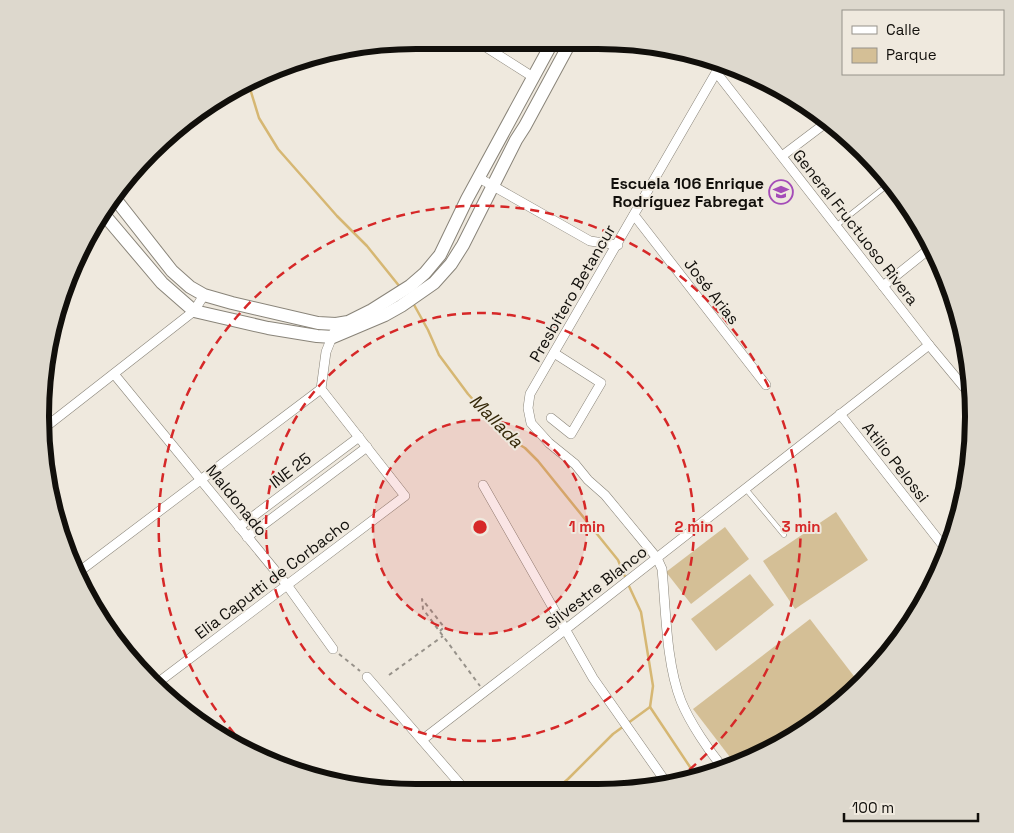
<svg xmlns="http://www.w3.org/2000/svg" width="1014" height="833" viewBox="0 0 1014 833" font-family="'Space Grotesk',sans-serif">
<rect width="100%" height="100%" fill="#efe9de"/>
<!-- green -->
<g fill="#d4bf96">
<polygon points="836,512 868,560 795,609 763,561"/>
<polygon points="725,527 749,559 691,604 666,572"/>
<polygon points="750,574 774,605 716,651 691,619"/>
<polygon points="810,619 860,684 826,715 764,754 736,765 693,709"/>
</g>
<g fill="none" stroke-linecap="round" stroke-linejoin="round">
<!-- stream -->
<g stroke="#d6b773" stroke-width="2.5">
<polyline points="248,82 259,118 278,149 337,216 367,246 400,287"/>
<polyline points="413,303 428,330 439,355 468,394 507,437 525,448 538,461 618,560 626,579"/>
<polyline points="628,584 641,612 653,686 650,707 698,779"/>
<polyline points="553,792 568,779 613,734 650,707"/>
</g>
<!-- lane casing -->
<g stroke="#898479" stroke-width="5.5">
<g id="lane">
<polyline points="836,226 890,183"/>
<polyline points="745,488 784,535"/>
</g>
</g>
<!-- street casing -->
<g stroke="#898479" stroke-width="10">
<g id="street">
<polyline points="466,40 481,44 533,77"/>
<path d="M721 64 530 394 528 408 531 423 549 443 575 464 588 480 605 495 657 558 662 569C666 610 666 663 681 701 690 723 709 751 724 769"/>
<polyline points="716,72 929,345 973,398"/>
<polyline points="782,156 827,122"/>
<polyline points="479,178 590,241 618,245"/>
<polyline points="634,215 766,385"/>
<polyline points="883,286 933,246"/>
<polyline points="114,374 287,585 333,649"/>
<polyline points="840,414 948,552"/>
<polyline points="551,418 571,434 601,383 554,353"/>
<polyline points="43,429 194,311 204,295"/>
<polyline points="483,485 593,678 668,785"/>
<polyline points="239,527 359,437"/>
<polyline points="247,537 367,447"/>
<polyline points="76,574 321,389"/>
<polyline points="367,677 467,792"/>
<polyline points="156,684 405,496 321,389 326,352 334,332"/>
<polyline points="422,740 566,629 929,345"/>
</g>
</g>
<!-- secondary casing -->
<g stroke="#898479" stroke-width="14">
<g id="secondary">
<polyline points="113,196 172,271 190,287 204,295 232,303 318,323 336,324 348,322 372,310 410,286 425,273 440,255 467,199 553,41"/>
<polyline points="101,211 162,283 194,311 268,328 317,336 333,337 385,315 401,306 434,283 451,264 463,245 516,140 525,126 571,41"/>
</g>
</g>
<!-- path -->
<g stroke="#97928a" stroke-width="2" stroke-dasharray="4 4" stroke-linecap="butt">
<polyline points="440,631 444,627 422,599 423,609 480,686"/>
<polyline points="339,654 360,671"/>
<polyline points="389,675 443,636"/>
</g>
<!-- lane -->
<use href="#lane" stroke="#fff" stroke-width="4.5"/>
<!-- street -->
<use href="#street" stroke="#fff" stroke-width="9"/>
<!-- secondary -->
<use href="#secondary" stroke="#fff" stroke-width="12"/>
</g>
<!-- distance rings -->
<circle cx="480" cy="527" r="107" fill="#d62828" fill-opacity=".12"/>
<g fill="none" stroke="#d62828" stroke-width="2.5" stroke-dasharray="9 6">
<circle cx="480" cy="527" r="107"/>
<circle cx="480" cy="527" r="214"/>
<path d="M255 756A321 321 0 1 1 673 783"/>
</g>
<!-- icons -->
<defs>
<g id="school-ring" transform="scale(1.25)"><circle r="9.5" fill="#efe9de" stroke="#a44cb8" stroke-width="1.5"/><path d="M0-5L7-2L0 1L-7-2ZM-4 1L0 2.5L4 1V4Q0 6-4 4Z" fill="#a44cb8"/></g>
</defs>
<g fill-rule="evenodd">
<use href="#school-ring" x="781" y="192"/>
</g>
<g text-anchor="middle" stroke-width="4" stroke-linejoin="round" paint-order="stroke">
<!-- poi labels -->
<g font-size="16" font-weight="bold" fill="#110f0b" stroke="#efe9de" text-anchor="end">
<text x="764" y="189">Escuela 106 Enrique<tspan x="764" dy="18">Rodríguez Fabregat</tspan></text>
</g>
<!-- street labels -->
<g font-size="16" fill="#110f0b" stroke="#efe9de">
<text transform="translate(856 227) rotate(52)" y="6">General Fructuoso Rivera</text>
<text transform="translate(712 291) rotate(52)" y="6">José Arias</text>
<text transform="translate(572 293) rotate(-60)" y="6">Presbítero Betancur</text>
<text transform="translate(896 462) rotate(52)" y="6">Atilio Pelossi</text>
<text transform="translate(290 470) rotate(-37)" y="6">INE 25</text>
<text transform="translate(237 500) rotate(51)" y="6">Maldonado</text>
<text transform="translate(272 578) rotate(-37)" y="6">Elia Caputti de Corbacho</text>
<text transform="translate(596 587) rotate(-38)" y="6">Silvestre Blanco</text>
</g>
<!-- water labels -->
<g font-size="18" font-style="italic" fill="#352809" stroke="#efe9de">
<text transform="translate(496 421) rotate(45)" y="6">Mallada</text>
</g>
</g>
<!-- crop -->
<path d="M0 0H1014V833H0ZM416 49H598A367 367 0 0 1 965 416V417A367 367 0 0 1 598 784H416A367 367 0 0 1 49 417V416A367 367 0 0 1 416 49Z" fill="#ddd8cd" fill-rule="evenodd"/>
<path fill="none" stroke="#110f0b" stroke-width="6" d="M416 49H598A367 367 0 0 1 965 416V417A367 367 0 0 1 598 784H416A367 367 0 0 1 49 417V416A367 367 0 0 1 416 49Z"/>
<circle cx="480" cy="527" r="8" fill="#d62828" stroke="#efe9de" stroke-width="2.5"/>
<g font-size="15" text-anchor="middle" font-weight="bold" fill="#d62828" stroke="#efe9de" stroke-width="4" stroke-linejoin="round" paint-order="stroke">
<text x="587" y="532">1 min</text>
<text x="694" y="532">2 min</text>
<text x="801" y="532">3 min</text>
</g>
<!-- legend -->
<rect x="842" y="10" width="162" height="65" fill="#efe9de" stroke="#96928a"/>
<rect x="852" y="26" width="25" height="8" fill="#ffffff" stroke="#96928a"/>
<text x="886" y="35" font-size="15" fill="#110f0b">Calle</text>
<rect x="852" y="48" width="25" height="15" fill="#d4bf96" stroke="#96928a"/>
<text x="886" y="60" font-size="15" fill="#110f0b">Parque</text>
<!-- scale -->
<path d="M844 813v8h134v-8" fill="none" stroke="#110f0b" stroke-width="2.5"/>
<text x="852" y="813" font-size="15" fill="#110f0b" stroke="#efe9de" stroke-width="4" paint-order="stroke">100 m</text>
</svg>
